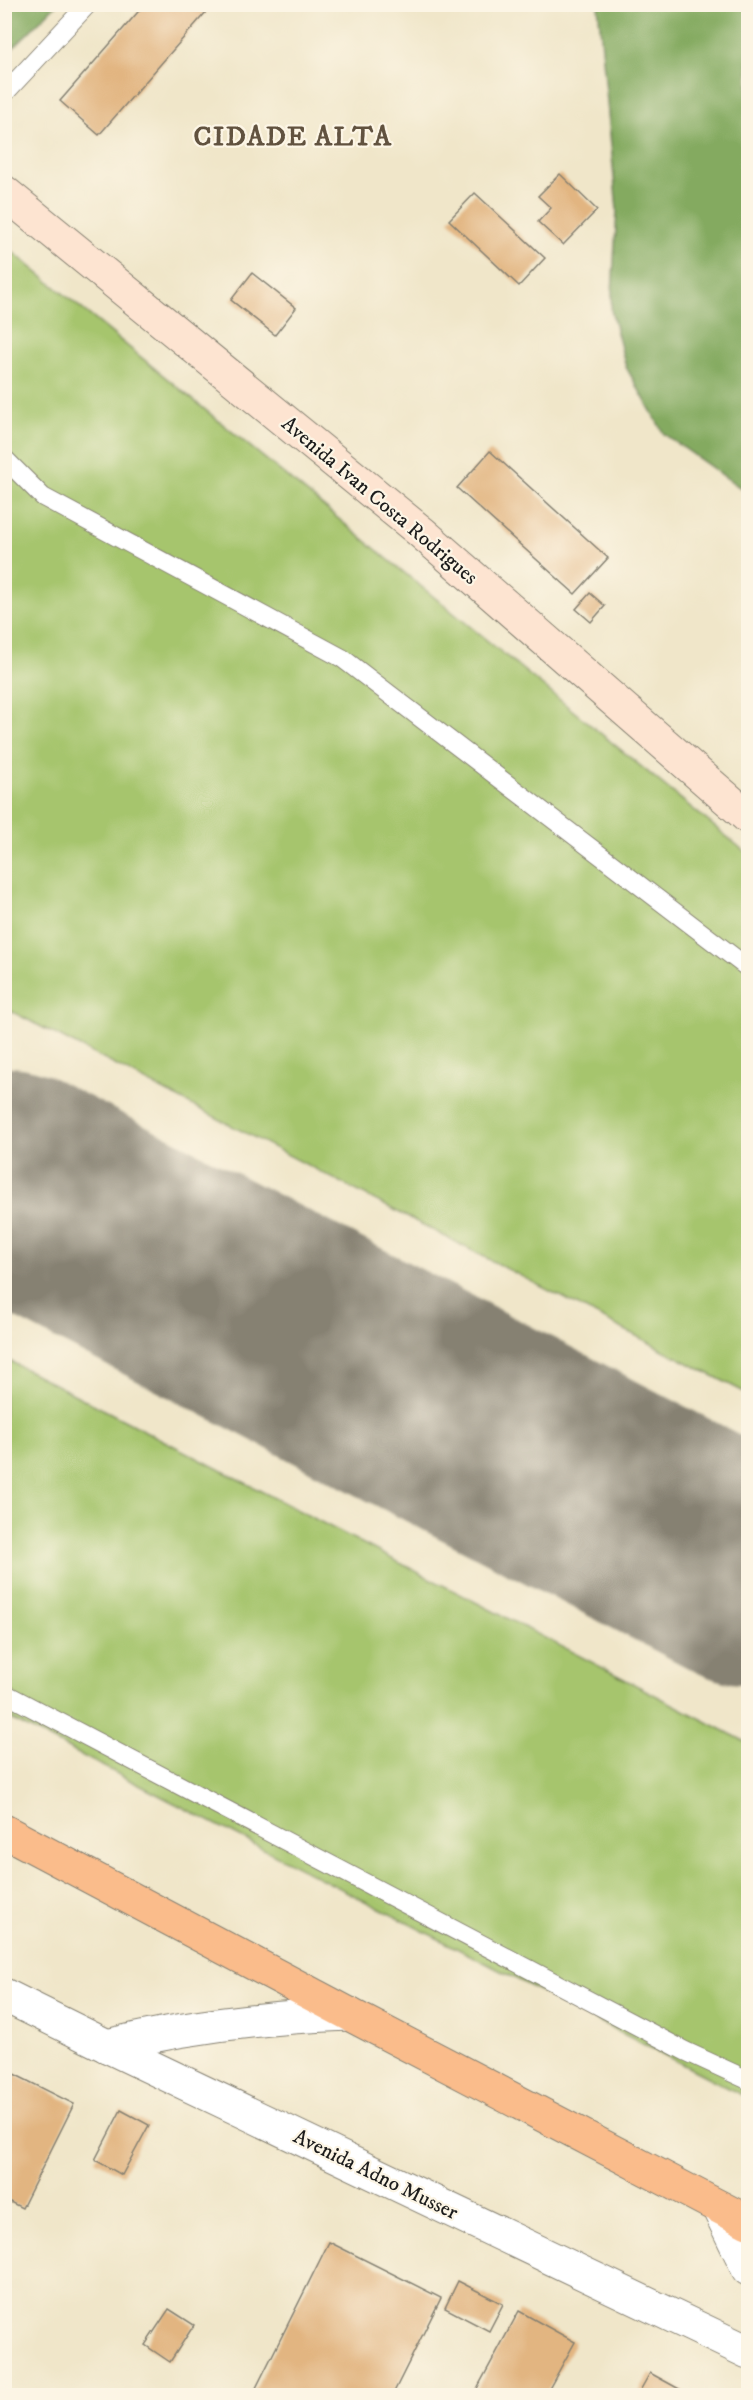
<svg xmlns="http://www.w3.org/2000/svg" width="753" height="2400" viewBox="0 0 753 2400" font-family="'IM FELL DW Pica',serif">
<rect width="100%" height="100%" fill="#fcf5e5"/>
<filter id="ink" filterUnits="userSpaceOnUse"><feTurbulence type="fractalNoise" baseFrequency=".0167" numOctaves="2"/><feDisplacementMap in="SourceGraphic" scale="12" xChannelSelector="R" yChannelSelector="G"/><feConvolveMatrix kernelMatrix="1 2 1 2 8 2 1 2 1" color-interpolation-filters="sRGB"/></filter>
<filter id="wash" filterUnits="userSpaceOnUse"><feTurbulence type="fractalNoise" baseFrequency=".008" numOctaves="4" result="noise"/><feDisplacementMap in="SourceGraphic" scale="24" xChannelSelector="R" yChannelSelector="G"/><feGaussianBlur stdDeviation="1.35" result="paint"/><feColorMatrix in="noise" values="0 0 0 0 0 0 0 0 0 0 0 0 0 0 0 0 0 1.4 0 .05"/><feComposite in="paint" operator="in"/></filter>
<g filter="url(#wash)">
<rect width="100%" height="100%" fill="#f0e6c9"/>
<!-- green -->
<g fill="#a6c56d" stroke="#617044" stroke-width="1.5">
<polygon points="4,245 748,854 748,1394 5,1008"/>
<polygon points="4,1358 748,1743 748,2098 5,1716"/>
</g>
<!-- forest -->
<g fill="#84aa60" stroke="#50633e" stroke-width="1.5">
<polygon points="5,4 56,4 56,5 5,56"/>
<polygon points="598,5 748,5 748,493 664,434 626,367 611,310 617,210"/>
</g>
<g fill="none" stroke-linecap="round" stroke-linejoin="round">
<!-- runway -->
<polyline stroke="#868172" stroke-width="231" points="4,1182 748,1569"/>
</g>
<g id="blocks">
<!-- building -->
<g fill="#e2b581">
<polygon points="145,4 213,4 99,135 60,101"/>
<polygon points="560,174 597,210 563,245 538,222 551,208 538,196"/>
<polygon points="475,193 545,258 519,286 449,220"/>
<polygon points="252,273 296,308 275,335 231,300"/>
<polygon points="490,451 608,558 575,594 457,488"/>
<polygon points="590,593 605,606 591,622 576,609"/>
<polygon points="4,2069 74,2104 22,2208 4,2199"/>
<polygon points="121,2110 149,2125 122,2175 95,2160"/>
<polygon points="329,2242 441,2298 392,2396 252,2396"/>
<polygon points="458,2281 503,2304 489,2331 445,2308"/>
<polygon points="169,2309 194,2325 170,2362 145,2345"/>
<polygon points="519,2311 575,2342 545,2396 473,2396"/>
<polygon points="650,2373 692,2396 637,2396"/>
</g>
</g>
</g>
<g filter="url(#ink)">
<use href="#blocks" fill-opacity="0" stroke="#868172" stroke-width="1.5"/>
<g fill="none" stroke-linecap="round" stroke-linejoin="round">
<!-- lane casing -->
<g stroke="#868172" stroke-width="20">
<g id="lane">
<polyline points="4,94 88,4"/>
<polyline points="4,458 43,497 342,658 748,968"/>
<polyline points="4,1693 685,2051 748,2080"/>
</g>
</g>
<!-- street casing -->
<g stroke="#868172" stroke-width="35">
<g id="street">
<polyline points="4,1995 107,2046 748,2352"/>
<path d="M107 2046C187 2026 266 2017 349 2014"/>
<polyline points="718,2207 748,2269"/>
</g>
</g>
<!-- secondary casing -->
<g stroke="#868172" stroke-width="35">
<polyline id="secondary" points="4,192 421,532 748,817"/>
</g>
<!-- primary casing -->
<g stroke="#868172" stroke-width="35">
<polyline id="primary" points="4,1831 349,2014 748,2222"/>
</g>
<!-- lane -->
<use href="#lane" stroke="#fff" stroke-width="18"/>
<!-- street -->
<use href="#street" stroke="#fff" stroke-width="33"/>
<!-- secondary -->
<use href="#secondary" stroke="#fde4d1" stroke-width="33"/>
<!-- primary -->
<use href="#primary" stroke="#fabc8b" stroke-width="33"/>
</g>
</g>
<g text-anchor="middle" stroke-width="4.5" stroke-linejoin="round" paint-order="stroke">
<!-- street labels -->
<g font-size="21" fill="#1c1c1c" stroke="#fcf5e5">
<text transform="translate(380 500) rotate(40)" y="7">Avenida Ivan Costa Rodrigues</text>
<text transform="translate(376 2174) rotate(26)" y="7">Avenida Adno Musser</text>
</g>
<!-- district labels -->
<g font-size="27" font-weight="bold" letter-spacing="1.5" fill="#61523f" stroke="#fcf5e5">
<text x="293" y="145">CIDADE ALTA</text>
</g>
</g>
<!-- margin -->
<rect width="753" height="2400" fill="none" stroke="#fcf5e5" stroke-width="24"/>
</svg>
